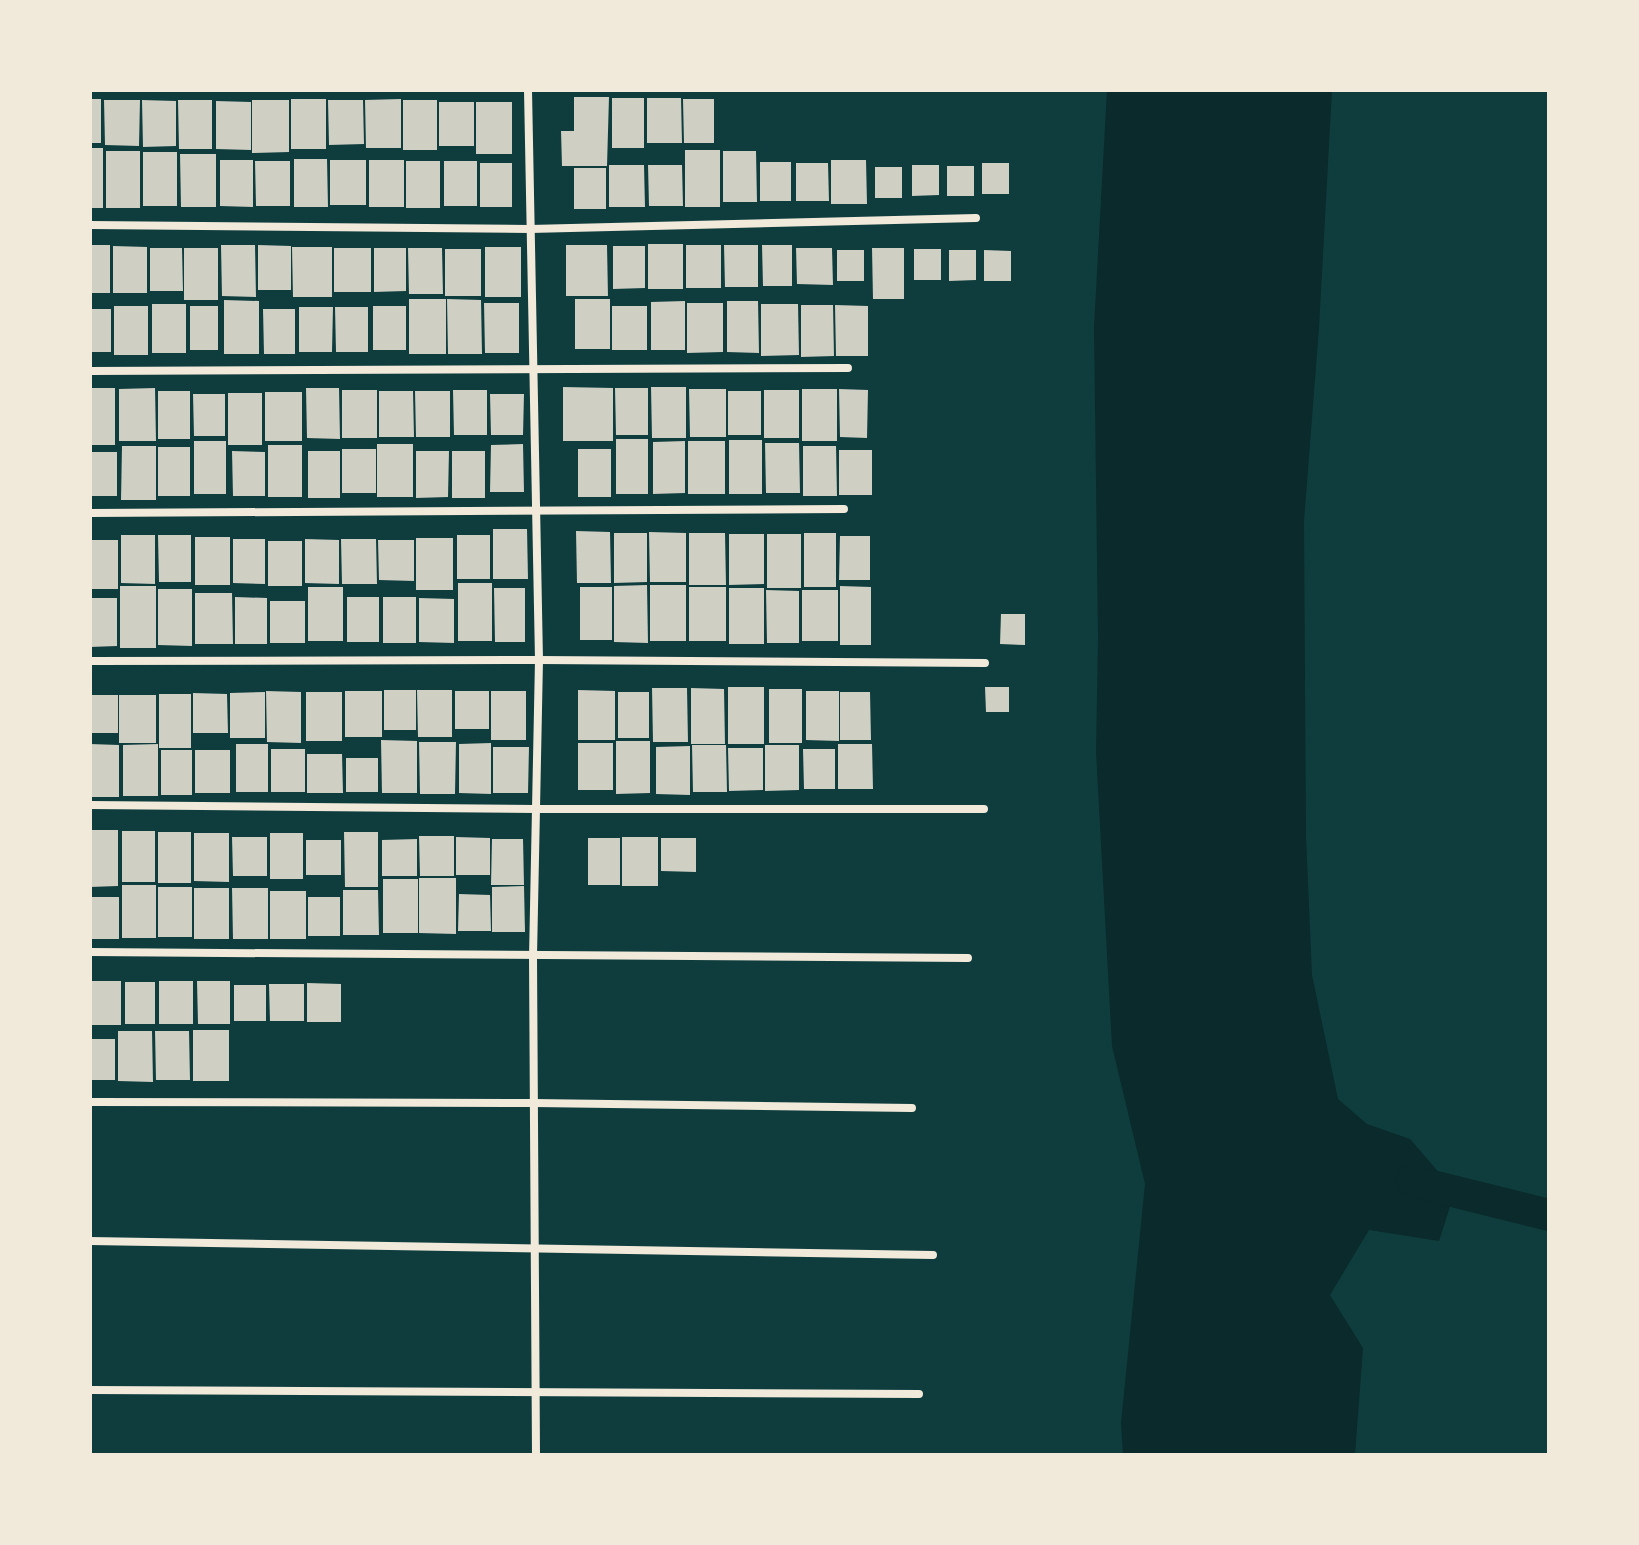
<svg xmlns="http://www.w3.org/2000/svg" width="1639" height="1545" viewBox="0 0 1639 1545" font-family="Lato,sans-serif">
<rect width="100%" height="100%" fill="#0f3d3e"/>
<!-- water -->
<polygon fill="#0a2a2b" points="1107,90 1332,90 1319,328 1304,521 1306,836 1312,975 1338,1099 1367,1124 1410,1139 1455,1191 1439,1241 1369,1230 1330,1295 1363,1348 1355,1455 1123,1455 1121,1423 1145,1184 1112,1046 1096,752 1098,639 1094,327"/>
<g fill="none" stroke-linecap="round" stroke-linejoin="round">
<!-- canal -->
<polyline stroke="#0a2a2b" stroke-width="32" points="1412,1181 1549,1215"/>
</g>
<!-- building -->
<g fill="#cfcfc3">
<polygon points="574,97 609,97 607,166 562,166 561,131 574,131"/>
<rect x="612" y="98" width="32" height="50"/>
<polygon points="647,98 681,98 682,143 647,143"/>
<rect x="90" y="99" width="11" height="44"/>
<rect x="291" y="99" width="35" height="50"/>
<polygon points="401,99 401,148 366,148 365,100"/>
<polygon points="683,99 714,99 714,143 684,143"/>
<polygon points="104,100 140,100 139,146 105,145"/>
<polygon points="142,100 176,101 176,146 143,147"/>
<polygon points="178,100 212,100 212,149 179,149"/>
<polygon points="252,100 289,100 289,152 252,153"/>
<polygon points="328,100 363,100 364,144 329,145"/>
<rect x="403" y="100" width="34" height="50"/>
<polygon points="216,101 251,102 251,150 216,149"/>
<rect x="439" y="102" width="35" height="44"/>
<rect x="476" y="102" width="36" height="52"/>
<rect x="90" y="148" width="13" height="60"/>
<rect x="685" y="150" width="35" height="57"/>
<rect x="106" y="151" width="34" height="57"/>
<polygon points="723,151 756,151 757,202 723,202"/>
<rect x="143" y="152" width="34" height="54"/>
<polygon points="180,154 216,154 216,207 181,207"/>
<polygon points="294,159 327,159 328,207 294,207"/>
<polygon points="220,160 253,160 253,207 220,206"/>
<rect x="330" y="160" width="36" height="45"/>
<rect x="369" y="160" width="35" height="47"/>
<polygon points="831,160 866,160 867,204 831,204"/>
<polygon points="255,161 290,161 290,206 256,206"/>
<rect x="406" y="161" width="34" height="47"/>
<rect x="444" y="161" width="33" height="45"/>
<rect x="760" y="162" width="31" height="39"/>
<rect x="480" y="163" width="32" height="44"/>
<polygon points="796,163 828,163 829,201 796,201"/>
<rect x="982" y="163" width="27" height="31"/>
<polygon points="609,165 644,165 645,207 609,207"/>
<polygon points="648,165 682,165 683,206 649,206"/>
<polygon points="912,165 939,165 939,195 912,196"/>
<rect x="947" y="166" width="27" height="30"/>
<rect x="875" y="167" width="27" height="31"/>
<rect x="574" y="168" width="32" height="41"/>
<rect x="648" y="244" width="35" height="45"/>
<rect x="90" y="245" width="20" height="48"/>
<polygon points="221,245 255,245 256,297 222,296"/>
<polygon points="258,245 291,246 291,290 258,290"/>
<polygon points="566,245 607,245 608,296 566,296"/>
<rect x="686" y="245" width="35" height="43"/>
<polygon points="724,245 758,245 758,287 725,287"/>
<polygon points="762,245 792,245 792,286 763,286"/>
<polygon points="113,246 147,247 147,293 113,293"/>
<polygon points="613,246 645,246 645,288 613,289"/>
<polygon points="292,247 332,247 332,297 293,297"/>
<rect x="485" y="247" width="36" height="50"/>
<polygon points="150,248 182,248 183,291 150,291"/>
<rect x="184" y="248" width="34" height="52"/>
<rect x="334" y="248" width="37" height="44"/>
<polygon points="374,248 406,248 406,291 374,292"/>
<polygon points="408,248 442,248 443,294 409,294"/>
<polygon points="796,248 832,248 833,285 797,284"/>
<polygon points="872,248 904,248 904,299 873,299"/>
<rect x="445" y="249" width="36" height="47"/>
<rect x="914" y="249" width="27" height="31"/>
<rect x="837" y="250" width="27" height="31"/>
<polygon points="949,250 976,250 976,280 949,281"/>
<polygon points="984,250 1011,251 1011,281 984,281"/>
<rect x="409" y="299" width="37" height="55"/>
<polygon points="447,299 481,300 482,354 448,354"/>
<rect x="575" y="299" width="35" height="50"/>
<polygon points="224,300 259,301 259,354 224,354"/>
<polygon points="685,301 685,350 651,350 651,302"/>
<polygon points="727,301 758,301 759,353 727,352"/>
<polygon points="484,303 519,303 519,353 485,353"/>
<polygon points="687,303 723,303 723,352 687,353"/>
<rect x="152" y="304" width="34" height="49"/>
<polygon points="761,304 798,304 799,355 761,356"/>
<polygon points="801,305 833,305 834,356 801,357"/>
<polygon points="835,305 868,306 868,356 836,356"/>
<rect x="114" y="306" width="34" height="49"/>
<rect x="190" y="306" width="28" height="44"/>
<rect x="373" y="306" width="33" height="44"/>
<rect x="612" y="306" width="35" height="44"/>
<polygon points="299,307 333,307 332,352 299,352"/>
<polygon points="335,307 368,307 368,352 336,352"/>
<rect x="90" y="309" width="21" height="43"/>
<polygon points="263,309 295,309 295,354 264,354"/>
<polygon points="563,387 613,388 613,441 563,441"/>
<polygon points="651,387 686,387 686,438 652,438"/>
<rect x="90" y="388" width="25" height="57"/>
<polygon points="155,388 156,441 119,441 119,389"/>
<polygon points="306,388 339,388 340,439 307,438"/>
<polygon points="615,388 648,388 648,435 616,435"/>
<polygon points="689,389 726,389 726,437 690,437"/>
<rect x="802" y="389" width="35" height="52"/>
<polygon points="839,389 868,390 867,438 840,437"/>
<rect x="342" y="390" width="35" height="48"/>
<polygon points="453,390 487,390 487,435 454,435"/>
<rect x="764" y="390" width="35" height="48"/>
<rect x="158" y="391" width="32" height="48"/>
<polygon points="379,391 413,391 414,437 379,437"/>
<polygon points="415,391 450,391 450,437 416,437"/>
<rect x="728" y="391" width="33" height="44"/>
<rect x="265" y="392" width="37" height="49"/>
<rect x="228" y="393" width="34" height="52"/>
<polygon points="193,394 225,394 225,436 194,436"/>
<polygon points="490,394 524,394 523,435 491,435"/>
<rect x="616" y="439" width="32" height="55"/>
<rect x="729" y="440" width="33" height="54"/>
<rect x="194" y="441" width="32" height="53"/>
<polygon points="685,441 685,493 653,494 653,442"/>
<rect x="688" y="441" width="37" height="53"/>
<polygon points="765,443 799,443 800,493 766,493"/>
<rect x="377" y="444" width="36" height="53"/>
<polygon points="523,444 524,492 490,492 491,445"/>
<rect x="268" y="445" width="34" height="52"/>
<polygon points="122,446 156,446 156,500 121,500"/>
<polygon points="803,446 836,446 837,496 803,496"/>
<rect x="158" y="447" width="32" height="49"/>
<rect x="342" y="449" width="34" height="44"/>
<rect x="578" y="449" width="33" height="48"/>
<rect x="839" y="450" width="33" height="45"/>
<polygon points="232,451 265,452 265,496 233,496"/>
<rect x="308" y="451" width="32" height="47"/>
<polygon points="416,451 449,451 448,497 416,498"/>
<rect x="452" y="451" width="33" height="47"/>
<rect x="90" y="452" width="27" height="44"/>
<polygon points="493,529 527,529 528,579 493,579"/>
<polygon points="576,531 610,532 611,583 577,583"/>
<polygon points="649,532 686,533 686,582 650,582"/>
<polygon points="614,533 647,533 647,582 614,583"/>
<polygon points="689,533 725,533 726,585 689,585"/>
<rect x="804" y="533" width="32" height="54"/>
<polygon points="729,534 764,534 764,584 729,585"/>
<rect x="767" y="534" width="34" height="54"/>
<polygon points="121,535 155,535 155,584 121,583"/>
<polygon points="158,535 191,535 191,582 159,582"/>
<rect x="457" y="535" width="33" height="44"/>
<polygon points="840,536 870,536 870,580 839,580"/>
<rect x="195" y="537" width="35" height="48"/>
<rect x="416" y="538" width="37" height="52"/>
<polygon points="233,539 265,539 265,584 233,583"/>
<polygon points="305,539 339,540 339,584 305,583"/>
<polygon points="341,539 376,539 377,584 342,584"/>
<rect x="90" y="540" width="28" height="49"/>
<polygon points="378,540 414,540 414,581 379,580"/>
<rect x="268" y="541" width="34" height="45"/>
<rect x="458" y="583" width="34" height="58"/>
<polygon points="647,585 648,643 614,642 614,586"/>
<rect x="650" y="585" width="36" height="56"/>
<rect x="120" y="586" width="36" height="62"/>
<polygon points="840,586 871,587 871,645 840,645"/>
<rect x="308" y="587" width="35" height="54"/>
<rect x="580" y="587" width="32" height="53"/>
<rect x="689" y="587" width="37" height="54"/>
<polygon points="494,588 525,588 525,642 495,642"/>
<rect x="729" y="588" width="35" height="56"/>
<polygon points="158,589 192,589 192,646 158,645"/>
<polygon points="766,590 799,591 799,643 767,643"/>
<rect x="802" y="590" width="36" height="51"/>
<polygon points="195,593 232,593 233,644 195,644"/>
<polygon points="235,597 267,598 267,644 235,644"/>
<rect x="347" y="597" width="32" height="45"/>
<rect x="383" y="597" width="33" height="46"/>
<polygon points="90,598 117,598 117,646 90,647"/>
<polygon points="419,598 454,599 454,643 419,642"/>
<rect x="270" y="601" width="35" height="42"/>
<polygon points="1001,614 1025,614 1025,645 1000,644"/>
<rect x="728" y="687" width="36" height="57"/>
<polygon points="985,687 1009,687 1009,712 986,712"/>
<polygon points="652,688 687,688 688,742 653,742"/>
<polygon points="691,688 724,689 725,744 691,744"/>
<rect x="769" y="689" width="33" height="54"/>
<rect x="384" y="690" width="32" height="40"/>
<polygon points="417,690 452,690 452,737 418,737"/>
<polygon points="578,690 615,691 615,740 578,740"/>
<polygon points="266,691 301,692 301,743 267,742"/>
<rect x="345" y="691" width="37" height="46"/>
<rect x="455" y="691" width="34" height="38"/>
<rect x="491" y="691" width="35" height="49"/>
<polygon points="806,691 839,691 839,741 806,740"/>
<polygon points="265,692 265,738 230,738 230,693"/>
<rect x="306" y="692" width="36" height="49"/>
<rect x="618" y="692" width="31" height="46"/>
<polygon points="840,692 870,692 871,740 840,740"/>
<polygon points="193,693 227,694 228,733 193,733"/>
<rect x="159" y="694" width="32" height="54"/>
<rect x="90" y="695" width="28" height="38"/>
<rect x="119" y="695" width="37" height="48"/>
<polygon points="381,740 417,741 417,793 382,793"/>
<polygon points="616,741 650,741 650,793 616,794"/>
<polygon points="419,742 456,742 455,794 420,794"/>
<polygon points="491,743 491,794 459,793 459,744"/>
<rect x="578" y="743" width="35" height="47"/>
<polygon points="90,744 119,745 119,797 90,797"/>
<polygon points="158,744 158,796 123,796 123,745"/>
<rect x="236" y="744" width="32" height="48"/>
<polygon points="838,744 872,744 873,789 838,789"/>
<polygon points="692,745 726,745 727,792 693,792"/>
<polygon points="765,745 799,745 799,790 765,791"/>
<polygon points="690,746 690,795 656,794 656,747"/>
<polygon points="493,747 529,747 528,793 493,793"/>
<polygon points="728,748 763,748 763,790 729,791"/>
<rect x="271" y="749" width="34" height="43"/>
<polygon points="803,749 835,749 835,789 804,789"/>
<rect x="161" y="750" width="31" height="45"/>
<rect x="195" y="750" width="35" height="43"/>
<polygon points="307,754 342,754 343,793 307,793"/>
<rect x="346" y="758" width="32" height="34"/>
<polygon points="90,830 118,830 118,886 90,887"/>
<rect x="122" y="831" width="33" height="51"/>
<rect x="158" y="832" width="33" height="51"/>
<polygon points="344,832 378,832 378,887 345,887"/>
<polygon points="194,833 229,833 229,882 194,881"/>
<rect x="270" y="833" width="33" height="46"/>
<polygon points="419,836 454,836 454,876 420,876"/>
<polygon points="232,837 267,837 267,876 233,876"/>
<polygon points="456,837 490,838 490,875 456,875"/>
<rect x="622" y="837" width="36" height="49"/>
<rect x="588" y="838" width="32" height="47"/>
<polygon points="661,838 696,838 696,872 661,871"/>
<polygon points="417,839 417,876 382,876 382,840"/>
<polygon points="492,839 523,839 524,885 491,885"/>
<rect x="306" y="840" width="35" height="35"/>
<polygon points="419,878 456,878 456,934 419,933"/>
<rect x="383" y="879" width="35" height="54"/>
<rect x="122" y="885" width="34" height="53"/>
<polygon points="524,886 525,932 492,932 492,887"/>
<rect x="158" y="887" width="34" height="50"/>
<rect x="194" y="888" width="35" height="51"/>
<polygon points="232,888 268,888 268,939 233,939"/>
<polygon points="343,890 378,890 379,935 343,935"/>
<rect x="270" y="891" width="36" height="48"/>
<polygon points="459,894 490,895 491,931 458,931"/>
<rect x="90" y="897" width="29" height="42"/>
<rect x="308" y="897" width="32" height="39"/>
<rect x="90" y="981" width="31" height="44"/>
<rect x="159" y="981" width="34" height="43"/>
<polygon points="197,981 230,981 230,1024 198,1024"/>
<rect x="125" y="982" width="30" height="42"/>
<polygon points="307,983 341,984 341,1022 307,1022"/>
<polygon points="269,984 304,984 304,1021 270,1021"/>
<rect x="234" y="985" width="32" height="36"/>
<rect x="193" y="1030" width="36" height="51"/>
<polygon points="118,1031 152,1031 153,1082 118,1081"/>
<polygon points="155,1031 189,1031 190,1080 156,1080"/>
<rect x="90" y="1039" width="25" height="41"/>
</g>
<g fill="none" stroke-linecap="round" stroke-linejoin="round">
<!-- minor -->
<g stroke="#f1e9da" stroke-width="8">
<polyline points="528,90 539,660 533,957 536,1455"/>
<polyline points="90,225 530,229 976,218"/>
<polyline points="90,371 848,368"/>
<polyline points="90,513 844,509"/>
<polyline points="90,661 539,660 985,663"/>
<polyline points="90,805 536,809 984,809"/>
<polyline points="90,952 968,958"/>
<polyline points="90,1102 534,1103 912,1108"/>
<polyline points="90,1241 933,1255"/>
<polyline points="90,1390 919,1394"/>
</g>
</g>
<!-- border -->
<rect width="1639" height="1545" fill="none" stroke="#f1e9da" stroke-width="184"/>
</svg>
